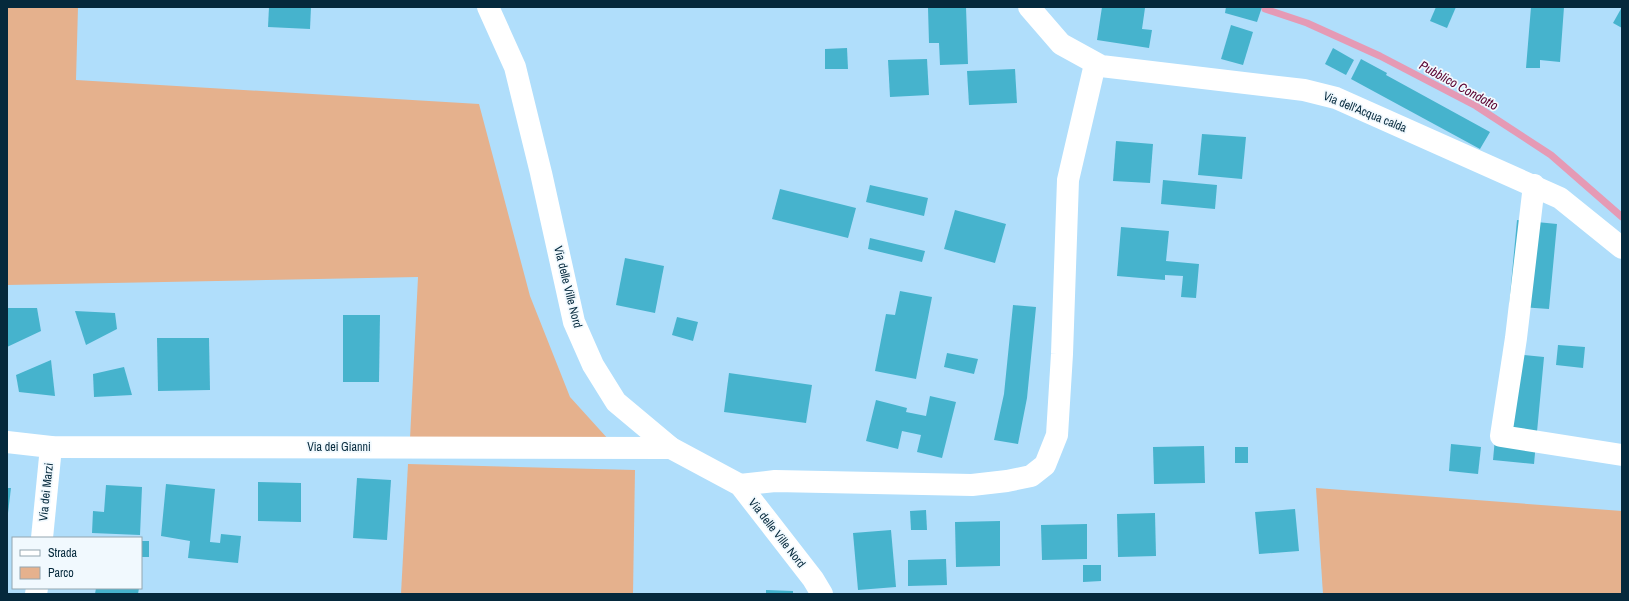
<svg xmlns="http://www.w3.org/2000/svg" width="1629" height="601" viewBox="0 0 1629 601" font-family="'Archivo Narrow',sans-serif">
<rect width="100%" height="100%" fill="#b0defb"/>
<!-- green -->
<g fill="#e5b18d">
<polygon points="7,7 78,7 76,80 479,104 530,296 570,397 609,440 410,439 418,277 7,285"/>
<polygon points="408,464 635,470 633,594 401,594"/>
<polygon points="1316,488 1622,511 1622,594 1323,594"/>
</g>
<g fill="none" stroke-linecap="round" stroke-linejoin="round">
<!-- stream -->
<polyline stroke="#e59ab5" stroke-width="7" points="1265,9 1307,23 1380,56 1476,106 1551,155 1622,217"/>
</g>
<!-- building -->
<g fill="#46b3cd">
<polygon points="269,7 311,7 310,29 268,27"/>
<polygon points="960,7 966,7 968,64 940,65 939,43 929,43 928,8"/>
<polygon points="1102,7 1145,8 1142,29 1152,30 1149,48 1097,40"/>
<polygon points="1226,7 1262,7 1257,22 1225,13"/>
<polygon points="1436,7 1456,7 1447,28 1430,21"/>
<polygon points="1531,7 1564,7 1560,62 1540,60 1540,68 1526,68"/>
<polygon points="1622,7 1622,28 1613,23"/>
<polygon points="1231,25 1253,32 1243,65 1221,59"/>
<polygon points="847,48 848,69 825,69 825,49"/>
<polygon points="1333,48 1354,60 1346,75 1325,64"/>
<polygon points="927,59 929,95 890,97 888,60"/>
<polygon points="1361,59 1387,73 1386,75 1490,132 1480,149 1351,79"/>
<polygon points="1015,69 1017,103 969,105 967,71"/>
<polygon points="1202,134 1246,137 1242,179 1198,175"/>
<polygon points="1116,141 1153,144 1150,183 1113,181"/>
<polygon points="1163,180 1217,185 1215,209 1161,204"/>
<polygon points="870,185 928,198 924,216 866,202"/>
<polygon points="780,189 856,208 848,238 772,219"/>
<polygon points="955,210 1006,224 995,263 944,249"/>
<polygon points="1517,220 1557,224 1549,309 1509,306"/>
<polygon points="1121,227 1169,231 1166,261 1199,264 1196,298 1181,297 1183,276 1165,275 1165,280 1117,276"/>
<polygon points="870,238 925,251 922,262 868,249"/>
<polygon points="625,258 664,266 655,313 616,305"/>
<polygon points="900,291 932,297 916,379 875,371 886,314 895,315"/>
<polygon points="1013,305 1036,307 1027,398 1018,444 994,440 1004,394"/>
<polygon points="7,308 37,308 41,331 7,347"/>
<polygon points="75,311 115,313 117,329 86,345"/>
<polygon points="343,315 380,315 379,382 343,382"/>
<polygon points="677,317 698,322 693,341 672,335"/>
<polygon points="157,338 209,338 210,390 158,391"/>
<polygon points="1558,345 1585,347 1583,368 1556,365"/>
<polygon points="947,353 978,359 974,374 944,367"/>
<polygon points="1503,353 1544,357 1534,464 1493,460"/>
<polygon points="51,360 55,396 19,392 16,375"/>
<polygon points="124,367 132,395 94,397 93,374"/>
<polygon points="729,373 812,385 806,423 724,412"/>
<polygon points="930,396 956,402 942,458 917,452 921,435 902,431 898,449 866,441 876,400 907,408 906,412 926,416"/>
<polygon points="1451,444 1481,447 1478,474 1449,471"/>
<polygon points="1204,446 1205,483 1154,484 1153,447"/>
<rect x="1235" y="447" width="13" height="16"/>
<polygon points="357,478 391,480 387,540 353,538"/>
<polygon points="258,482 301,483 301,522 258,521"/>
<polygon points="166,484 215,489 210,542 220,543 221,534 241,536 238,563 188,558 190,541 161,536"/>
<polygon points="106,485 142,487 140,535 92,533 93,511 104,512"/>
<polygon points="7,488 11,488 8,513 7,513"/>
<polygon points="1295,509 1299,551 1259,554 1255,512"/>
<polygon points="926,510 927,530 911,530 910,511"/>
<polygon points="1155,513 1156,556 1118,557 1117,514"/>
<polygon points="1000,521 1000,566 956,567 955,522"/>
<polygon points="1087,524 1087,559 1042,560 1041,525"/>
<polygon points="891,530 896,587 858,590 853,533"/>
<rect x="141" y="541" width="8" height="16"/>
<polygon points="946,559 947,585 908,586 908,560"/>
<polygon points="1083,565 1101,565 1101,581 1083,582"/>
<polygon points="96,588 139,588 138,594 95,594"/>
<polygon points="766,590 793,591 793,594 766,594"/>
</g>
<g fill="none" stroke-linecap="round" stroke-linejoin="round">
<!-- minor -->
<g stroke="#fff" stroke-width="22">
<polyline points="488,7 515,67 541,173 574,322 593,365 616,402 671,448 740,485 813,579 822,594"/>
<polyline points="1029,7 1061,44 1101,66 1304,90 1336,98 1560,198 1622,248"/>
<polyline points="1534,185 1516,338 1501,436 1622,455"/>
<polyline points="7,442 51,447 671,448"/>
<polyline points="740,485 775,481 972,485 1007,481 1031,476 1045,465 1057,435 1062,354 1068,180 1095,64"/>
<polyline points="42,538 51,447"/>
<polyline points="36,594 37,588"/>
</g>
</g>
<g text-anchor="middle" stroke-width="3.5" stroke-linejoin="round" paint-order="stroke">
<!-- street labels -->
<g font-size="12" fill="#05293c" stroke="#f1f9fe">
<text transform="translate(1365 112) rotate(22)" y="4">Via dell'Acqua calda</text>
<text transform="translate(568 287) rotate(76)" y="4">Via delle Ville Nord</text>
<text x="339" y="451">Via dei Gianni</text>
<text transform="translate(46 492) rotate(-84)" y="4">Via dei Marzi</text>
<text transform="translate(777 533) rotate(52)" y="4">Via delle Ville Nord</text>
</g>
<!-- water labels -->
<g font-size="13" font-style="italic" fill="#59002f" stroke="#f1f9fe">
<text transform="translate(1459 85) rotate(29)" y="5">Pubblico Condotto</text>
</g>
</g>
<!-- border -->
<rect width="1629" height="601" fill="none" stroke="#05293c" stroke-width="16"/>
<!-- legend -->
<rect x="12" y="537" width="130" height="52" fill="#f1f9fe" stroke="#93a6b0"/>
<rect x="20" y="550" width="20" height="6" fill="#ffffff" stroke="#93a6b0"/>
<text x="48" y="557" font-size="12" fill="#05293c">Strada</text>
<rect x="20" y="567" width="20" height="12" fill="#e5b18d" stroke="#93a6b0"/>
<text x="48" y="577" font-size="12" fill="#05293c">Parco</text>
</svg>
